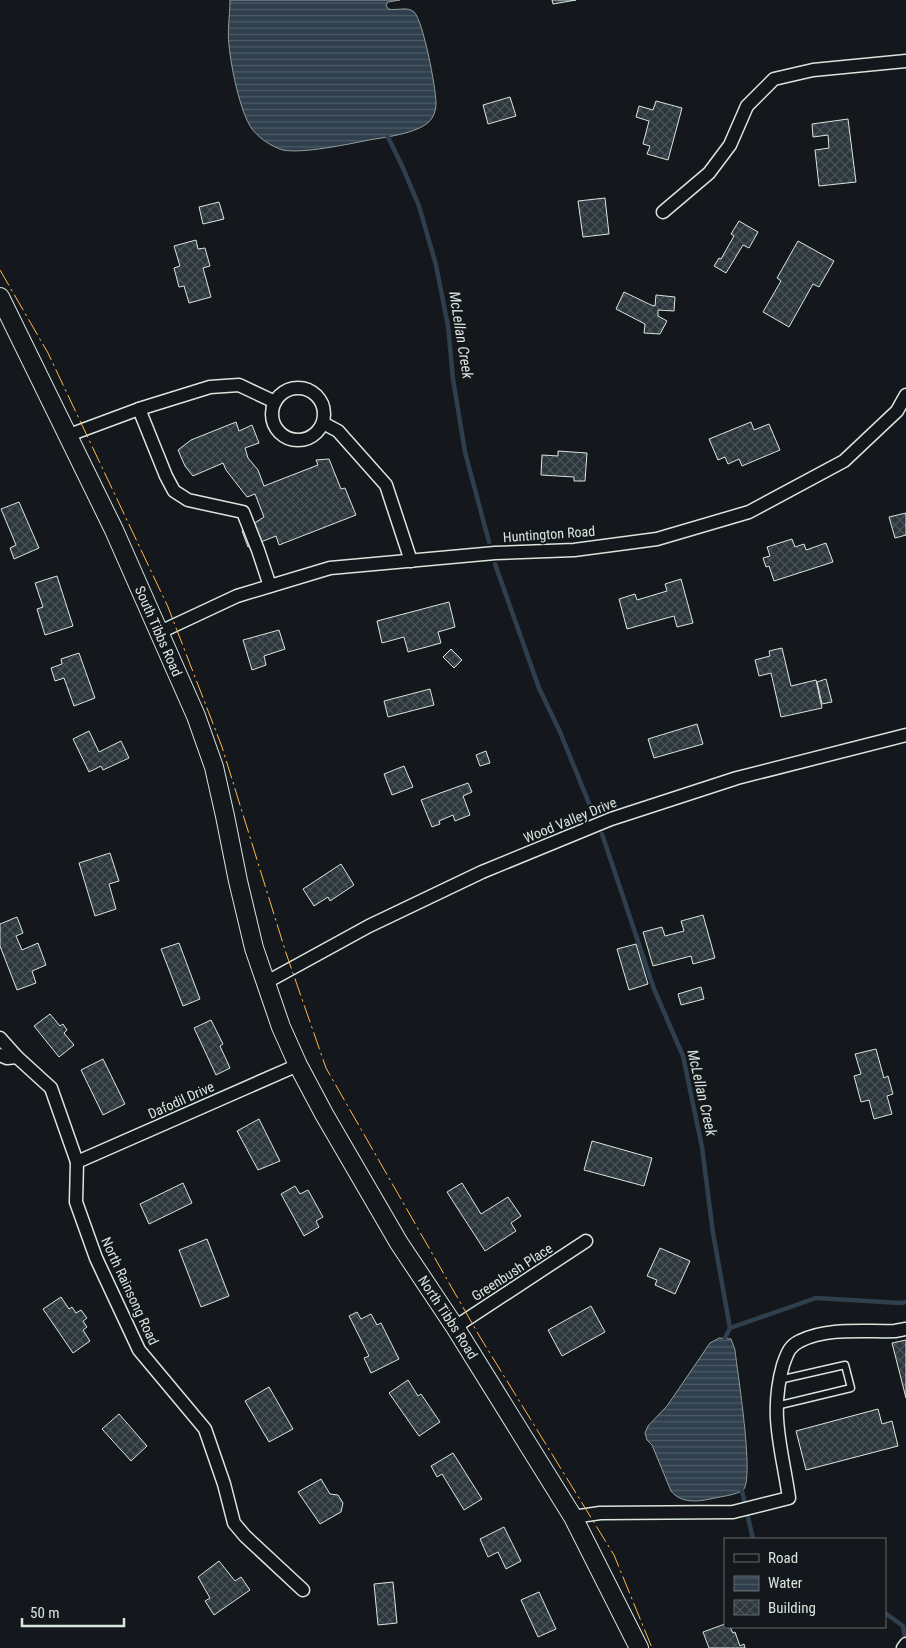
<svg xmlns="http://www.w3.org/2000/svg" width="906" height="1648" viewBox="0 0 906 1648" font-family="'Roboto Condensed',sans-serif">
<defs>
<pattern id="water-rules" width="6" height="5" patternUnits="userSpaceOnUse" patternTransform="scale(1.25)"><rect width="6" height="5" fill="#2f3f4d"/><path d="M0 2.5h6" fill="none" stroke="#4c5b66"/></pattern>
<pattern id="building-cross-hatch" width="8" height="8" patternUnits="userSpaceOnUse" patternTransform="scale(1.25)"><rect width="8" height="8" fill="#2c363c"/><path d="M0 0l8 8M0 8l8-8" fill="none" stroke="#4a5358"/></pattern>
</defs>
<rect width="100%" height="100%" fill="#14181c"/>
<!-- water -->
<g fill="url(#water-rules)" stroke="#939e99">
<path d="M230 0H400L388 2 386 5 388 9C397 11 407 6 414 12 423 20 436 88 436 103 436 107 435 114 432 118 423 133 386 137 369 140 349 144 302 154 283 150 272 147 259 138 252 129 240 112 231 67 229 45 227 31 230 15 230 0Z"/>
<path d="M719 1338 731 1339 735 1350C737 1370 755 1480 743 1490 737 1495 718 1497 710 1499 696 1502 681 1503 671 1491L652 1445 647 1440 645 1433 648 1426 667 1406 710 1343Z"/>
</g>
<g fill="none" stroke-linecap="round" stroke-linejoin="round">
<!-- stream -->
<g stroke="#2f3f4d" stroke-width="4.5">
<polyline points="388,137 403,168 419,206 436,265 448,326 453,379 465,452 489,542"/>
<polyline points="495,564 539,688 560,732 593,813"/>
<polyline points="602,834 654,989 683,1056 702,1147 713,1233 730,1328 725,1338"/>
<polyline points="730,1328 816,1298 901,1303 906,1302"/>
<polyline points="742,1491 753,1539"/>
<polyline points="885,1613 903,1626 906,1642"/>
</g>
</g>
<!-- building -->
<g fill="url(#building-cross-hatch)" stroke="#d8e6dc">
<polygon points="552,0 576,0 553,4"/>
<polygon points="510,97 516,116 488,124 483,105"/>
<polygon points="656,101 682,108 668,160 647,154 650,146 643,144 649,121 636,117 639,106 653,110"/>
<polygon points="848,119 856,182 819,186 815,150 829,148 828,135 813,137 812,124"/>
<polygon points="605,198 609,234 583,237 578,201"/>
<polygon points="219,202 224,219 203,224 199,207"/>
<polygon points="739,221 758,232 749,248 743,245 726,273 714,266 719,258 721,259 734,236 731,234"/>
<polygon points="196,240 198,249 205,248 210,266 203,268 211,297 189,303 184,286 179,287 174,268 180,266 174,246"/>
<polygon points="798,241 834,261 819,287 813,284 789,327 763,312 781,281 777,278"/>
<polygon points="624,292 651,305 655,306 656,295 675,297 674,311 658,310 658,316 667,321 660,334 644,333 645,324 616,309"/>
<polygon points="236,422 239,431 252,425 259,443 245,448 248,458 258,470 264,486 318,465 316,460 329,459 341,489 345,488 356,515 279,545 276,536 248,547 242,531 264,517 255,494 247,497 226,470 223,463 193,476 185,466 178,450 191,440"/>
<polygon points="751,422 754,430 769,424 780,450 742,466 739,459 728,464 725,457 718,460 709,439"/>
<polygon points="558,451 587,453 585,481 574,481 574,477 541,475 542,455 558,456"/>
<polygon points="19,502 39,548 14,559 10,548 16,545 1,509"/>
<polygon points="906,513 906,535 895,538 889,517"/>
<polygon points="792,539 795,547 804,544 806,550 826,543 833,562 774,581 769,566 766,567 763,558 770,556 767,547"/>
<polygon points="57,576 73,626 45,635 37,609 43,607 35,583"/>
<polygon points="681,579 693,623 677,627 674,616 627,629 619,599 635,594 637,600 667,591 665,584"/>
<polygon points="449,602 455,627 438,632 441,643 408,652 404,637 382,643 377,621"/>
<polygon points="279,630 285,649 264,656 266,665 252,670 243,640"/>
<polygon points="782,648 791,686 816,680 822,708 781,717 771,673 759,676 755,660 770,656 769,651"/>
<polygon points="451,649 462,660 454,668 443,657"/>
<polygon points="79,653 95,698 74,706 64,678 55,681 51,668 62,664 61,659"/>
<polygon points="826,679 832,702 822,704 817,682"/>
<polygon points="430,689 434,705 388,717 384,701"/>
<polygon points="697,724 703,744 654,758 648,739"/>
<polygon points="89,731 99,752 121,741 129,758 103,770 101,766 89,772 73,739"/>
<polygon points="486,751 490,763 480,766 476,755"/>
<polygon points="404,766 413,787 392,795 384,774"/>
<polygon points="468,783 472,792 463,796 470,815 455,821 453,815 439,821 440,824 432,827 421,800"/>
<polygon points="110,853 119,881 109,884 116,909 95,916 79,863"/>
<polygon points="341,864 354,885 330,901 328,897 314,906 303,889"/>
<polygon points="703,915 715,958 693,964 691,956 653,966 643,932 662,927 665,936 684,931 681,921"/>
<polygon points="17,917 23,933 16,936 22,950 38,943 46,965 32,971 36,983 17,990 0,946 0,924"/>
<polygon points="179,943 200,999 183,1006 161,949"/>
<polygon points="636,944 648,984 629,990 617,949"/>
<polygon points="701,987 704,999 681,1005 678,994"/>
<polygon points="50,1014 60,1026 63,1024 67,1030 64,1033 74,1045 59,1057 34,1026"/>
<polygon points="211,1020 223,1044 220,1046 230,1068 216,1075 194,1028"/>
<polygon points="876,1049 884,1078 888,1076 893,1094 887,1096 892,1114 874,1119 869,1100 861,1102 854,1076 861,1074 855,1054"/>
<polygon points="103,1059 125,1104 103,1115 81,1070"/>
<polygon points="259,1119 280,1161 258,1170 237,1131"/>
<polygon points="592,1141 652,1158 644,1186 584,1170"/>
<polygon points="183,1183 192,1203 149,1224 140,1204"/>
<polygon points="462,1183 481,1214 508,1197 521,1216 511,1223 516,1231 485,1251 447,1192"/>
<polygon points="295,1186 300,1194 308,1190 323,1217 316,1221 319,1227 304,1236 281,1194"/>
<polygon points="207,1239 229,1296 201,1307 179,1250"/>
<polygon points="660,1248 690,1261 675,1294 655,1285 657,1280 647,1276"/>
<polygon points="61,1297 69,1309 72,1307 76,1313 81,1310 87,1318 83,1321 87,1327 83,1330 90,1341 73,1353 43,1309"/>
<polygon points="591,1306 605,1332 562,1356 548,1330"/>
<polygon points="357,1312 361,1319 371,1314 377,1325 381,1323 399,1359 371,1373 364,1358 369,1356 349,1316"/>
<polygon points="906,1340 906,1398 892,1343"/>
<polygon points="408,1380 418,1396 421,1394 440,1422 419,1436 389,1393"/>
<polygon points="269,1387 293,1429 269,1442 245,1401"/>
<polygon points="878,1409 882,1424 892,1421 898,1446 806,1470 796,1431"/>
<polygon points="119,1414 147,1446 131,1461 102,1429"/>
<polygon points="453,1453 482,1499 464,1510 442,1474 437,1477 431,1466"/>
<polygon points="321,1479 330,1494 338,1495 343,1503 341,1512 320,1524 298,1492"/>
<polygon points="504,1527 521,1561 506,1569 498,1552 488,1557 480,1539"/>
<polygon points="219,1561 235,1581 241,1577 250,1590 214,1615 205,1601 210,1598 198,1577"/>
<polygon points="393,1582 397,1623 378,1625 374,1584"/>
<polygon points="539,1592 556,1629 538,1637 521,1600"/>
<polygon points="725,1624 725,1627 730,1627 733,1633 735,1632 740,1646 744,1644 745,1648 709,1648 703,1632"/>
</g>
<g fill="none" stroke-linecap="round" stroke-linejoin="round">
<!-- lane casing -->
<g stroke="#d8e6dc" stroke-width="9">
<polyline id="lane" points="776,1406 851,1388 845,1365 779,1380"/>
</g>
<!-- street casing -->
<g stroke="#d8e6dc" stroke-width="15">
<g id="street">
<polyline points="663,212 709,173 730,145 747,106 774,79 813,70 906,61"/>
<circle cx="298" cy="414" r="26"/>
<polyline points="139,409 166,476 174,491 188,500 243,512 258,550 270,586"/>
<polyline points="323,423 338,431 386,485 411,561"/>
<polyline points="69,435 139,409 210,387 239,385 275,402"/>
<polyline points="160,632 237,596 330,568 495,553 574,550 657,539 749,512 844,461 897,411 906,395"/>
<polyline points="265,983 369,926 482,872 611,819 737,778 906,735"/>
<polyline points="0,1038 17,1057 51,1088 77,1162 76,1202 96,1258 139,1350 205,1429 224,1484 234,1523 245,1536 303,1590"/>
<polyline points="0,1055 7,1058 17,1057"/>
<polyline points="77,1162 298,1065"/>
<polyline points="455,1327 586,1241"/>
<path d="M573 1517 600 1513 733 1512 789 1498C782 1449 769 1415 783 1365 787 1354 789 1346 800 1341 828 1327 864 1332 895 1331L906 1329"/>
<polyline points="903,1648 906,1644"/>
</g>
</g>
<!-- secondary casing -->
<g stroke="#d8e6dc" stroke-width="20">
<g id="secondary">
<path id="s1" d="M0 297 114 530 196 716 214 767 225 816 238 881 254 948 281 1027 298 1065 324 1114 399 1243 455 1327 573 1517 639 1648"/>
</g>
</g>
<!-- lane -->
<use href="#lane" stroke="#14181c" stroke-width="6"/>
<!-- street -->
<use href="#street" stroke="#14181c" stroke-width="12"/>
<!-- secondary -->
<use href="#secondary" stroke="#14181c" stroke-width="18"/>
<!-- power -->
<polyline stroke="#ffb74d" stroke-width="1" stroke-dasharray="18 4 2.5 4" stroke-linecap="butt" points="0,270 48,353 168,607 222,747 286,953 326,1068 480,1337 614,1555 652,1648"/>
</g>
<g text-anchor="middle" stroke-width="4" stroke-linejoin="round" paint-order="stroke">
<!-- street labels -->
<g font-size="14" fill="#d8e6dc" stroke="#14181c">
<text transform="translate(549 534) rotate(-4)" y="5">Huntington Road</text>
<text dy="5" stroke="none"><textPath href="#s1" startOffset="370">South Tibbs Road</textPath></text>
<text transform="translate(570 820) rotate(-22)" y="5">Wood Valley Drive</text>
<text transform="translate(181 1100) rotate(-24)" y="5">Dafodil Drive</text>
<text transform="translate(512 1272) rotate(-33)" y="5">Greenbush Place</text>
<text transform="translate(130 1291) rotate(65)" y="5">North Rainsong Road</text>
<text dy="5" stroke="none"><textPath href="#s1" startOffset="1121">North Tibbs Road</textPath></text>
</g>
<!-- water labels -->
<g font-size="15" font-style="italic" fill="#d8e6dc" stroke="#14181c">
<text transform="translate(461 335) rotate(81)" y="5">McLellan Creek</text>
<text transform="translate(702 1093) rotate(77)" y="5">McLellan Creek</text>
</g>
</g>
<!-- legend -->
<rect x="724" y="1538" width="162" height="90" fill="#14181c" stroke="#626a69"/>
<rect x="734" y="1554" width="25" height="8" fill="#14181c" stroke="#626a69"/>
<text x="768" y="1563" font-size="15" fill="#d8e6dc">Road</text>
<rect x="734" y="1576" width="25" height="15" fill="url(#water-rules)" stroke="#626a69"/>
<text x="768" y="1588" font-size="15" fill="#d8e6dc">Water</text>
<rect x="734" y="1600" width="25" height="15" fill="url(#building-cross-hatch)" stroke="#626a69"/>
<text x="768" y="1613" font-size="15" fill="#d8e6dc">Building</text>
<!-- scale -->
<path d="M22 1618v8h102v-8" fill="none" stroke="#d8e6dc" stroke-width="2.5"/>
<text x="30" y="1618" font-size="15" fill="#d8e6dc" stroke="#14181c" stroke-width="4" paint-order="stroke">50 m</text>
</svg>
